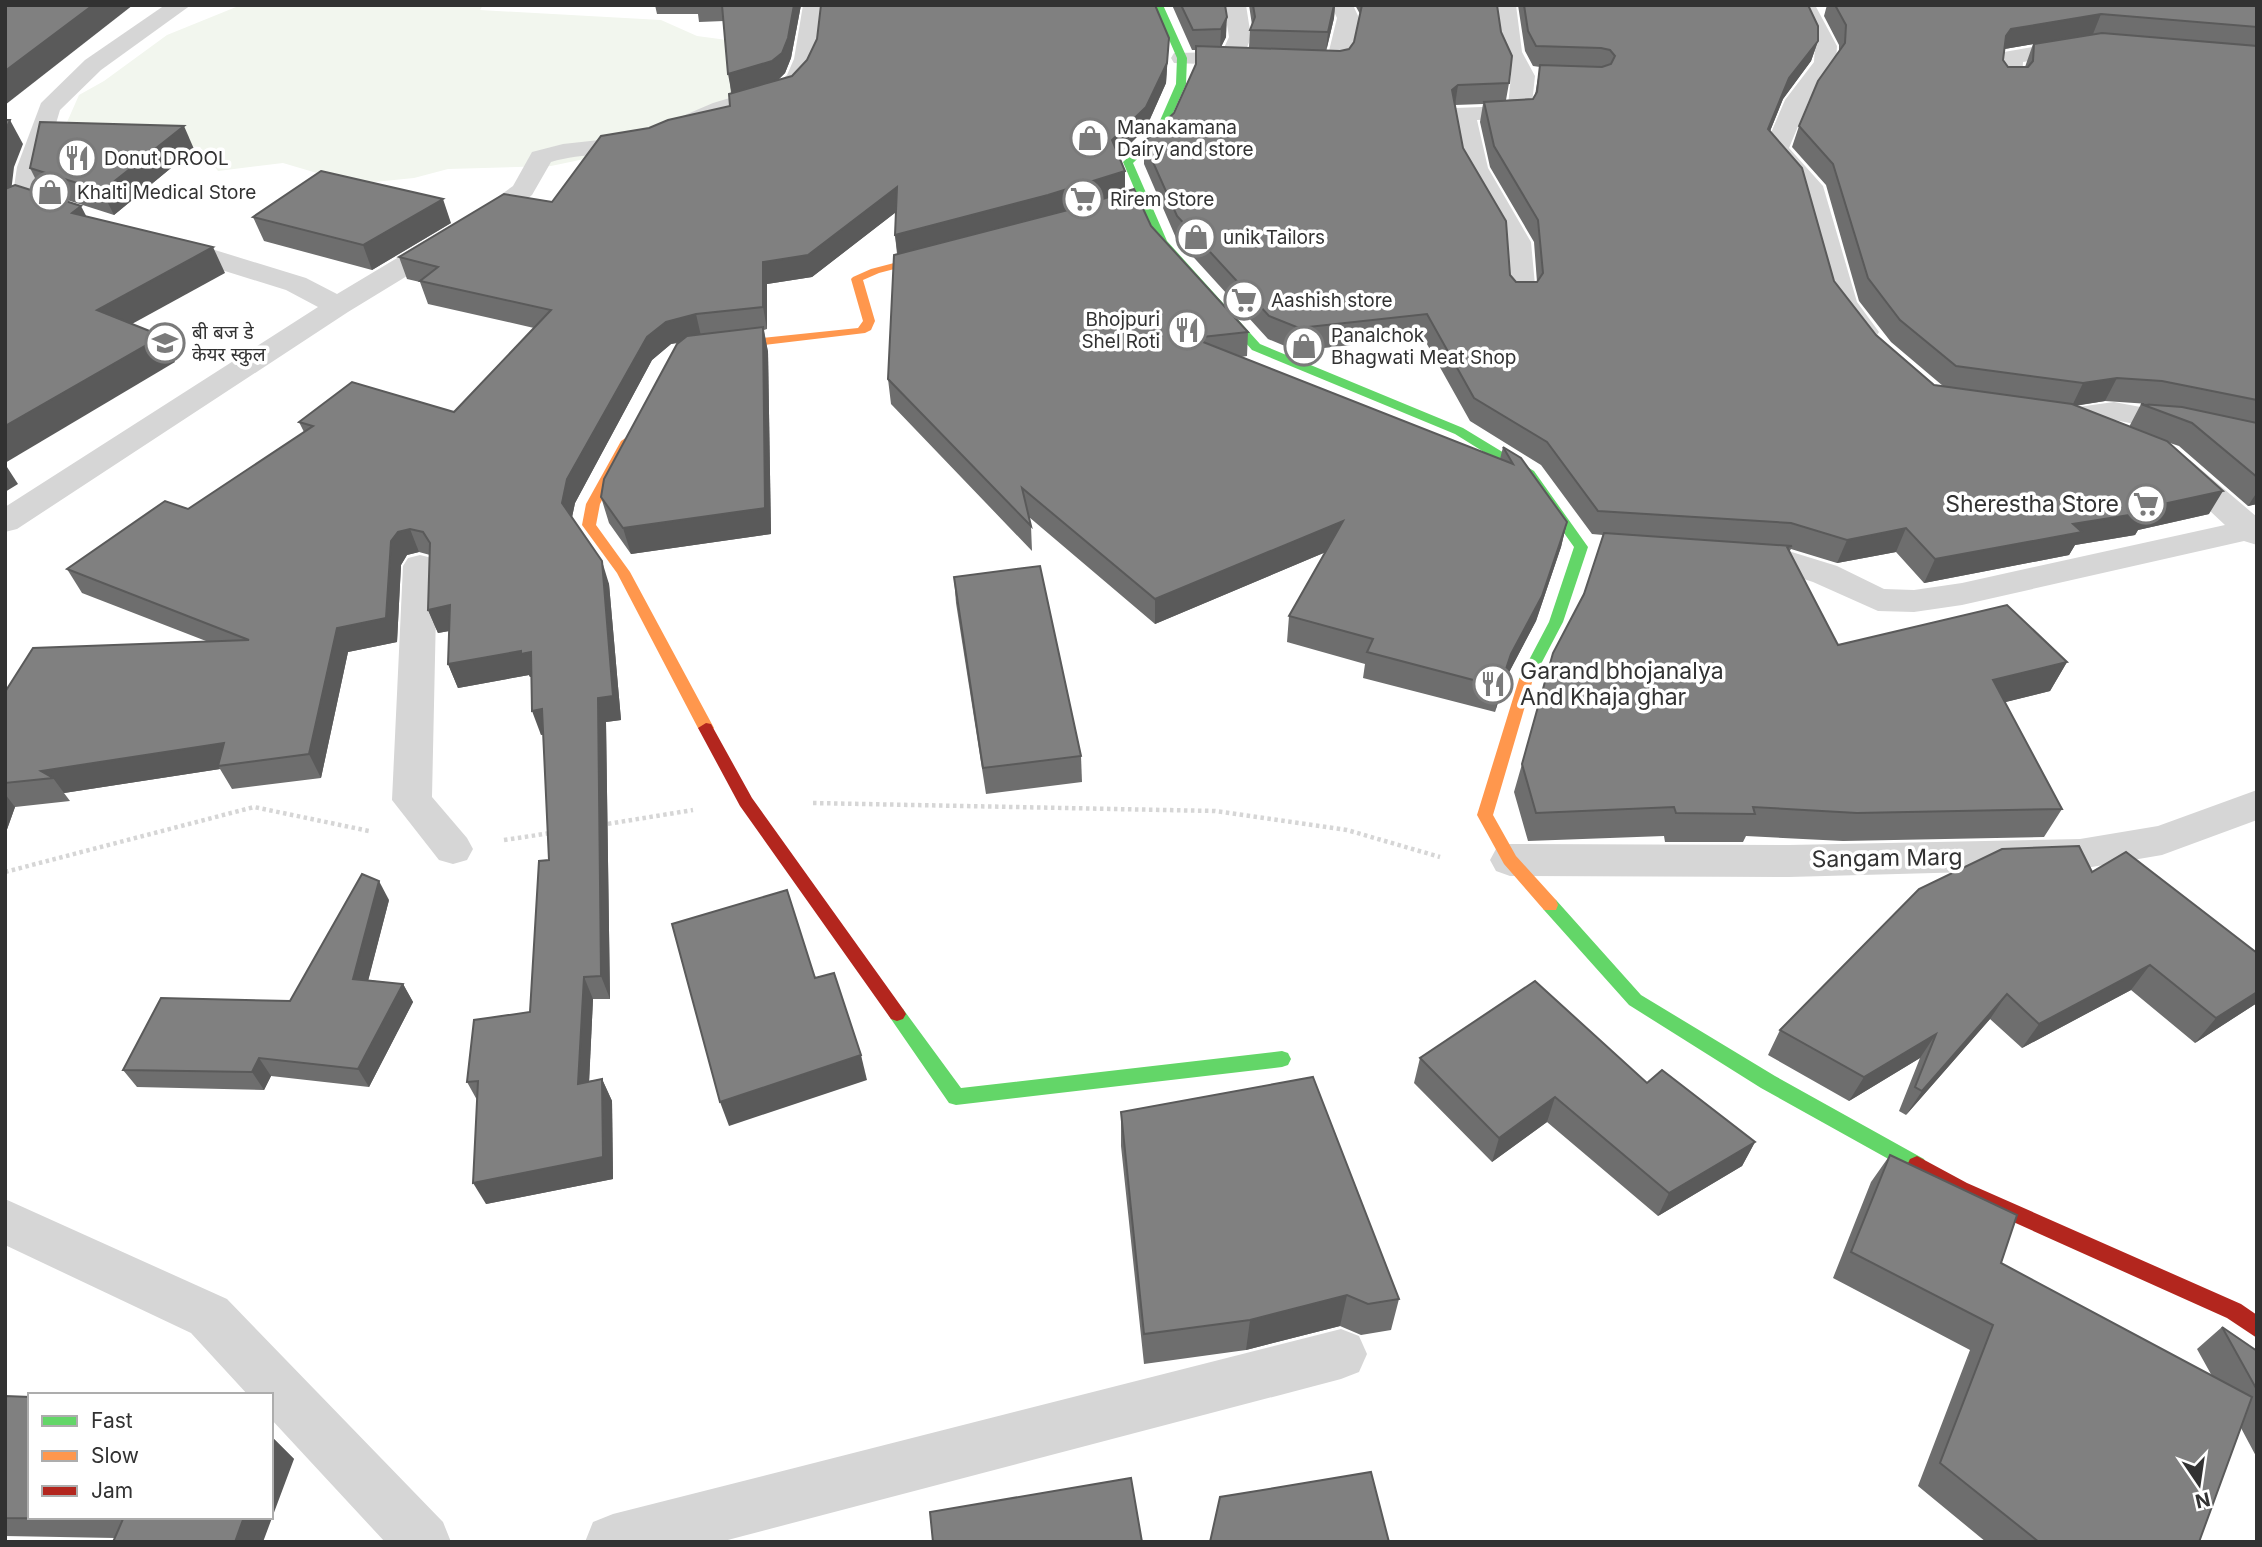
<svg xmlns="http://www.w3.org/2000/svg" width="2262" height="1547" viewBox="0 0 2262 1547" font-family="Inter,'Noto Sans Devanagari',sans-serif">
<rect width="100%" height="100%" fill="#fff"/>
<!-- green -->
<polygon fill="#f2f6ee" points="241,5 483,5 480,10 661,20 697,36 742,42 755,64 717,112 599,156 551,166 448,169 414,178 354,184 283,163 218,171 200,147 60,138 79,95 104,81 167,35"/>
<g fill="none" stroke-linecap="round" stroke-linejoin="round">
<!-- path -->
<g stroke="#d6d6d6" stroke-width="4.5" stroke-dasharray="3.5 3.5" stroke-linecap="butt">
<polyline points="813,803 1215,811 1347,830 1440,857"/>
<polyline points="601,825 693,810"/>
<polyline points="504,840 551,833"/>
<polyline points="5,872 254,807 369,831"/>
</g>
<!-- street -->
<g fill="#d6d6d6" fill-rule="evenodd">
<polygon points="165,5 191,5 101,70 60,110 43,167 38,198 34,203 14,216 5,218 5,199 13,194 17,167 41,103 85,60"/>
<path d="M803 5H825C822 34 822 69 799 90 786 102 761 103 744 108 711 117 683 138 651 147 618 157 583 152 551 162L532 195 507 215 348 312 17 529 5 532V507L318 307 286 290 161 251 157 245 161 239 170 237 179 239 306 278 337 294 489 203 513 186 532 152 563 144 636 136 713 103 777 84 787 75 794 59Z"/>
<polygon points="1224,5 1246,5 1251,37 1245,53 1328,55 1337,18 1331,5 1353,5 1359,18 1349,62 1346,67 1338,69 1174,63 1171,58 1174,53 1222,52 1229,37"/>
<polygon points="1494,5 1516,5 1522,52 1535,76 1531,113 1527,118 1477,120 1488,168 1531,242 1536,296 1532,302 1522,304 1512,302 1508,296 1505,242 1462,168 1451,113 1455,108 1508,106 1511,76 1500,52"/>
<polygon points="1793,5 1815,5 1837,46 1836,63 1809,100 1789,148 1823,186 1857,302 1879,332 1875,338 1865,341 1855,338 1829,303 1798,188 1764,149 1785,100 1814,62 1815,46"/>
<polygon points="2080,39 2088,41 2091,46 2088,51 2023,62 2022,81 2018,86 2002,86 1998,81 2001,57 2004,52"/>
<polygon points="2114,402 2257,429 2257,447 2114,420 2067,426 2056,424 2052,417 2056,410"/>
<polygon points="2179,457 2190,460 2257,517 2257,545 2244,541 1962,605 1914,612 1878,611 1813,582 1779,571 1732,566 1727,558 1732,550 1744,547 1782,549 1837,566 1884,589 1914,590 1962,583 2225,525 2163,467 2168,460"/>
<polygon points="420,555 432,558 437,566 432,797 467,838 473,849 467,860 453,864 439,860 392,800 403,566 408,558"/>
<polygon points="2257,790 2257,820 2162,855 2080,869 1789,877 1510,876 1496,871 1490,860 1496,849 1510,844 1789,845 2080,839 2158,826"/>
<polygon points="5,1199 227,1299 443,1522 451,1542 385,1542 271,1419 271,1395 248,1395 191,1333 5,1245"/>
<polygon points="1341,1329 1359,1336 1367,1354 1359,1372 1341,1379 720,1542 585,1542 593,1522 613,1514"/>
</g>
<!-- fast -->
<g fill="#63d668" fill-rule="evenodd">
<polygon points="1154,5 1163,5 1187,58 1186,84 1164,133 1133,163 1167,241 1260,344 1463,428 1534,471 1588,547 1563,622 1531,683 1521,683 1519,679 1549,622 1574,547 1524,477 1455,434 1252,350 1157,242 1123,162 1155,132 1176,84 1177,58"/>
<polygon points="1550,898 1556,900 1641,995 1775,1076 1924,1159 1927,1165 1924,1171 1917,1174 1910,1171 1761,1088 1629,1005 1544,910 1542,905 1544,900"/>
<polygon points="897,1007 903,1009 961,1088 1282,1051 1288,1053 1291,1059 1288,1065 1282,1067 956,1105 949,1103 891,1019 888,1014 891,1009"/>
</g>
<!-- slow -->
<g fill="#ff974d" fill-rule="evenodd">
<polygon points="944,250 950,253 948,255 879,273 863,280 875,321 871,330 865,333 713,351 707,347 713,343 858,328 863,321 851,279 853,277 871,269"/>
<polygon points="627,437 633,441 600,504 596,525 630,572 714,728 706,733 698,728 617,573 582,525 586,504 621,441"/>
<polygon points="1526,674 1533,679 1493,815 1516,856 1556,900 1558,905 1556,910 1544,910 1504,864 1477,815 1519,679"/>
</g>
<!-- jam -->
<g fill="#b3261e" fill-rule="evenodd">
<polygon points="706,723 711,724 752,798 903,1009 906,1014 903,1019 897,1021 891,1019 740,806 698,728"/>
<polygon points="1917,1156 1967,1183 2241,1304 2257,1315 2257,1338 2227,1318 1953,1195 1910,1171 1907,1165 1910,1159"/>
</g>
</g>
<!-- wall -->
<g fill="#6e6e6e" fill-rule="evenodd">
<polygon points="655,5 801,5 791,58 785,73 778,80 1169,38 1166,83 1146,128 1119,155 1125,171 1125,192 1151,226 1248,332 1247,356 1241,357 1500,459 1503,447 1567,522 1561,547 1536,621 1505,680 1495,712 1363,678 1365,664 1287,642 1289,616 1326,552 1155,624 1029,517 1031,526 1032,551 891,404 888,379 897,254 895,235 896,212 812,277 767,284 767,329 764,330 768,352 771,534 631,554 609,523 601,497 679,343 671,344 652,360 575,503 572,517 609,584 621,720 606,722 610,999 593,999 589,1081 602,1079 612,1101 613,1179 486,1204 477,1100 467,1082 530,1012 549,860 543,734 541,735 532,677 530,677 529,675 458,688 448,664 449,631 438,633 428,610 430,555 419,552 407,555 401,565 397,642 348,652 321,778 232,789 220,769 64,793 70,801 15,807 5,835 5,692 206,641 82,593 67,569 188,509 304,432 299,422 454,412 534,328 428,304 420,282 407,279 399,257 552,202 649,128 730,106 731,93 724,21 699,22 698,14 657,14"/>
<path d="M1172 5H1225L1226 37 1221 47 1249 48 1250 30 1252 25 1249 5H1335L1334 18 1326 51H1340L1349 49 1354 42 1360 14 1355 5H1497L1509 83 1506 100 1533 99 1535 95 1540 67 1533 66 1525 51 1518 5H1808L1818 41 1811 61 1783 99 1770 131 1834 281 1876 335 1934 385 1943 386 1891 342 1859 301 1826 185 1792 147 1799 126 1839 51V45L1824 16 1827 5H2257V504L2248 506 2179 446 2167 442 2209 514 2138 530 2135 535 2075 545 2069 555 1924 583 1896 552 1837 563 1791 549 1789 552 1838 645 2067 662 2050 691 2005 702 2062 809 2044 837 1843 841 1746 836 1743 842H1665L1664 836 1528 841 1514 792 1522 764 1584 594 1603 535 1592 534 1541 465 1470 421 1423 337 1297 351 1268 339 1176 238 1144 164V142L1174 113 1196 65V50H1192ZM2033 44 2025 67H2008L2003 60 2005 49ZM1483 104 1480 122 1490 167 1534 242 1537 282H1516L1510 275 1463 148 1455 105ZM2105 401 2149 404H2141L2129 427 2075 406Z"/>
<polygon points="194,149 114,215 42,192 30,168"/>
<polygon points="253,217 451,223 372,270 264,241"/>
<polygon points="954,577 1081,756 1082,782 986,794 956,603"/>
<polygon points="2092,872 2257,1003 2195,1043 2131,990 2022,1048 1990,1019 1906,1115 1899,1111 1920,1058 1849,1101 1768,1055 1780,1030"/>
<polygon points="389,900 368,980 403,984 413,1002 369,1087 271,1076 264,1090 137,1087 123,1070 290,1001"/>
<polygon points="1420,1058 1647,1083 1755,1142 1742,1166 1658,1216 1547,1122 1492,1162 1414,1083"/>
<polygon points="1121,1112 1399,1299 1391,1330 1361,1335 1340,1326 1246,1350 1144,1364 1121,1146"/>
<polygon points="1890,1155 2001,1263 2212,1376 2197,1349 2222,1327 2257,1351 2257,1458 2241,1428 2199,1542 1986,1542 1918,1486 1970,1350 1833,1278 1871,1182"/>
<polygon points="5,1396 30,1517 273,1438 294,1459 115,1538 5,1536"/>
</g>
<!-- shaded-wall -->
<g fill="#5a5a5a">
<polygon points="93,5 133,5 5,105 5,71"/>
<polygon points="794,5 801,5 791,58 785,73 776,82 732,95 728,74"/>
<polygon points="1334,5 1335,5 1334,18 1326,52 1328,32"/>
<polygon points="2101,14 2093,34 2004,49 2006,36 2011,29"/>
<polygon points="1227,17 1226,37 1220,49 1221,29"/>
<polygon points="1169,38 1166,83 1146,128 1112,161 1112,140"/>
<polygon points="1818,41 1811,61 1783,99 1762,151 1768,129 1789,78"/>
<polygon points="1458,85 1455,105 1452,90"/>
<polygon points="10,120 23,144 14,167 11,192 5,197 5,132"/>
<polygon points="184,126 194,149 114,215 102,191"/>
<polygon points="1125,171 1125,192 1049,216 898,257 895,235"/>
<polygon points="897,187 900,209 812,277 767,284 767,329 763,307 763,262"/>
<polygon points="443,199 451,223 372,270 363,245"/>
<polygon points="81,206 94,231 72,213"/>
<polygon points="213,247 225,273 110,336 97,310"/>
<polygon points="696,314 701,336 671,344 652,360 575,503 570,527 562,503 567,479 647,337 666,322"/>
<polygon points="763,327 768,352 771,534 631,554 623,528"/>
<polygon points="162,336 175,362 5,463 5,426"/>
<polygon points="2117,378 2105,401 2072,406 2083,383"/>
<polygon points="5,464 18,484 5,492"/>
<polygon points="2223,491 2209,514 2138,530 2135,535 2075,545 2069,555 1924,583 1935,559 2073,524"/>
<polygon points="2257,492 2257,504 2248,506"/>
<polygon points="1343,521 1340,546 1155,624 1155,599"/>
<polygon points="1567,522 1561,547 1536,621 1505,680 1495,712 1500,687 1511,654"/>
<polygon points="1906,528 1896,552 1837,563 1847,540"/>
<polygon points="410,529 419,552 407,555 401,565 397,642 348,652 321,778 309,754 337,628 391,541 398,532"/>
<polygon points="602,561 609,584 621,720 606,722 610,999 601,976 598,698"/>
<polygon points="450,605 460,629 438,633 428,610"/>
<polygon points="521,651 531,652 540,676 530,677 529,675 458,688 448,664"/>
<polygon points="2067,662 2050,691 1978,709 1993,680"/>
<polygon points="542,709 551,733 541,735 532,711"/>
<polygon points="224,743 218,766 220,769 64,793 53,778 41,771"/>
<polygon points="5,794 15,807 5,835"/>
<polygon points="379,881 389,900 364,997 353,979"/>
<polygon points="2150,965 2131,990 2022,1048 2039,1024"/>
<polygon points="584,977 593,999 588,1106 578,1084"/>
<polygon points="403,984 413,1002 369,1087 358,1069"/>
<polygon points="2257,992 2257,1003 2195,1043 2216,1018"/>
<polygon points="2007,994 1990,1019 1906,1115 1922,1091"/>
<polygon points="1936,1034 1920,1058 1849,1101 1864,1077"/>
<polygon points="861,1055 867,1080 729,1126 720,1102"/>
<polygon points="259,1058 271,1076 264,1090 252,1072"/>
<polygon points="602,1079 612,1101 613,1179 486,1204 473,1183"/>
<polygon points="1555,1097 1547,1122 1492,1162 1499,1138"/>
<polygon points="1755,1142 1742,1166 1658,1216 1669,1193"/>
<polygon points="1347,1295 1340,1326 1246,1350 1250,1320"/>
<polygon points="273,1438 294,1459 263,1542 235,1542 244,1517 271,1517 271,1444"/>
</g>
<!-- building -->
<g fill="#808080" stroke="#5a5a5a" stroke-width="2">
<polygon points="5,5 93,5 5,71"/>
<polygon points="722,5 794,5 788,38 782,53 772,61 728,74"/>
<polygon points="821,5 1155,5 1169,38 1167,63 1146,107 1112,140 1125,171 1048,195 895,235 897,187 808,255 763,262 763,307 696,314 666,322 647,337 567,479 562,503 602,561 613,696 598,698 601,976 584,977 578,1084 602,1079 603,1157 473,1183 478,1081 467,1082 474,1020 530,1012 539,861 549,860 542,709 532,711 531,652 521,654 521,651 448,664 450,605 428,610 430,543 423,532 410,529 398,532 391,541 386,618 337,628 309,754 218,766 224,743 41,771 53,778 5,783 5,692 33,648 249,640 67,569 165,501 188,509 313,426 299,422 352,382 454,412 551,310 420,281 438,267 399,257 504,194 552,202 601,136 649,128 668,120 730,106 729,94 792,76 807,60 817,39"/>
<polygon points="1181,5 1225,5 1227,17 1221,29 1193,30"/>
<polygon points="1253,5 1334,5 1328,32 1250,30 1255,17"/>
<polygon points="1362,5 1497,5 1501,32 1512,56 1509,83 1458,85 1452,90 1463,148 1506,221 1510,275 1516,282 1537,282 1543,273 1538,220 1494,146 1484,102 1533,99 1537,92 1540,65 1602,67 1611,64 1615,56 1610,50 1601,48 1536,46 1528,31 1524,5 1808,5 1818,26 1818,41 1789,78 1768,129 1802,168 1834,281 1876,335 1934,385 2072,404 2167,441 2223,491 2145,508 2148,512 2073,524 2082,532 1935,559 1906,528 1847,540 1791,523 1598,511 1547,442 1474,398 1427,314 1299,328 1269,316 1177,216 1144,142 1174,113 1196,64 1196,46 1340,51 1349,49 1354,42"/>
<polygon points="1835,5 2257,5 2257,27 2101,14 2011,29 2006,36 2003,60 2008,67 2028,67 2033,61 2034,44 2102,33 2257,46 2257,400 2162,381 2117,378 2083,383 1956,366 1900,320 1868,278 1833,164 1799,126 1818,81 1845,43 1846,25"/>
<polygon points="5,120 10,120 5,132"/>
<polygon points="40,122 184,126 102,191 30,168"/>
<polygon points="321,171 443,199 363,245 253,217"/>
<polygon points="15,185 81,206 72,213 213,247 97,310 162,336 5,426 5,189"/>
<polygon points="1134,189 1151,226 1248,332 1193,338 1513,464 1503,447 1521,458 1567,522 1542,596 1511,654 1500,687 1367,652 1373,639 1289,616 1343,521 1155,599 1022,488 1031,526 888,379 894,255 1068,210"/>
<polygon points="763,327 765,508 623,528 601,497 604,479 677,344 687,336"/>
<polygon points="2141,404 2182,407 2257,423 2257,477 2192,423"/>
<polygon points="1604,533 1792,546 1787,547 1838,645 2007,605 2067,662 1993,680 2062,809 1857,813 1753,807 1755,814 1676,813 1674,807 1536,813 1522,764 1553,653 1584,594"/>
<polygon points="1040,566 1081,756 983,768 954,577"/>
<polygon points="2079,846 2092,872 2126,852 2257,953 2257,992 2216,1018 2150,965 2039,1024 2007,994 1922,1091 1915,1087 1936,1034 1864,1077 1780,1030 1919,889 2002,849"/>
<polygon points="362,874 379,881 353,979 403,984 358,1069 259,1058 252,1072 123,1070 161,998 290,1001"/>
<polygon points="787,890 815,978 834,973 861,1055 720,1102 672,924"/>
<polygon points="1535,981 1647,1083 1662,1070 1755,1142 1669,1193 1555,1097 1499,1138 1420,1058"/>
<polygon points="1313,1077 1399,1299 1368,1304 1347,1295 1250,1320 1144,1334 1121,1112"/>
<polygon points="1890,1155 2017,1215 2001,1263 2252,1397 2199,1542 2039,1542 1940,1463 1993,1325 1851,1252"/>
<polygon points="2222,1327 2257,1351 2257,1390"/>
<polygon points="5,1396 30,1397 30,1517 244,1517 235,1542 113,1542 123,1519 5,1518"/>
<polygon points="1371,1472 1389,1542 1210,1542 1220,1497"/>
<polygon points="1131,1478 1142,1542 933,1542 930,1512"/>
</g>
<!-- icons -->
<defs>
<g id="shop-ring" transform="scale(2.0125)"><circle r="9.5" fill="#fff" stroke="#7a7a7a" stroke-width="1.5"/><path d="M-5-2.5h2.3a2.7 3.5 0 0 1 5.4 0H5L5.5 6h-11ZM-1.5-2.5h3a1.5 2.3 0 0 0-3 0Z" fill="#7a7a7a"/></g>
<g id="restaurant-ring" transform="scale(2.0125)"><circle r="9.5" fill="#fff" stroke="#7a7a7a" stroke-width="1.5"/><path d="M-5-6h1v4h1v-4h1v4h1v-4h1v5L-1.5 .5V6h-2V.5L-5-1ZM5-6V6H3V1.5H1.5Q1.5-4 5-6Z" fill="#7a7a7a"/></g>
<g id="supermarket-ring" transform="scale(2.0125)"><circle r="9.5" fill="#fff" stroke="#7a7a7a" stroke-width="1.5"/><path d="M-6-5.5h2.5l.6 2H6L4.5 2H-2.5L-4.4-4H-6ZM-1.5 3.2a1.3 1.3 0 1 0 .1 0ZM3 3.2a1.3 1.3 0 1 0 .1 0Z" fill="#7a7a7a"/></g>
<g id="school-ring" transform="scale(2.0125)"><circle r="9.5" fill="#fff" stroke="#7a7a7a" stroke-width="1.5"/><path d="M0-5L7-2L0 1L-7-2ZM-4 1L0 2.5L4 1V4Q0 6-4 4Z" fill="#7a7a7a"/></g>
</defs>
<g fill-rule="evenodd">
<use href="#shop-ring" x="1090" y="138"/>
<use href="#restaurant-ring" x="77" y="158"/>
<use href="#shop-ring" x="50" y="192"/>
<use href="#supermarket-ring" x="1083" y="199"/>
<use href="#shop-ring" x="1196" y="237"/>
<use href="#supermarket-ring" x="1244" y="300"/>
<use href="#restaurant-ring" x="1187" y="330"/>
<use href="#school-ring" x="165" y="343"/>
<use href="#shop-ring" x="1304" y="346"/>
<use href="#supermarket-ring" x="2146" y="504"/>
<use href="#restaurant-ring" x="1493" y="684"/>
</g>
<g text-anchor="middle" stroke-width="7" stroke-linejoin="round" paint-order="stroke">
<!-- far-poi labels -->
<g font-size="19" fill="#323232" stroke="#fff" text-anchor="start">
<text x="1117" y="134">Manakamana<tspan x="1117" dy="22">Dairy and store</tspan></text>
<text x="104" y="165">Donut DROOL</text>
<text x="77" y="199">Khalti Medical Store</text>
<text x="1110" y="206">Rirem Store</text>
<text x="1223" y="244">unik Tailors</text>
<text x="1271" y="307">Aashish store</text>
<text x="1160" y="326" text-anchor="end">Bhojpuri<tspan x="1160" dy="22">Shel Roti</tspan></text>
<text x="192" y="339">बी बज डे<tspan x="192" dy="22">केयर स्कुल</tspan></text>
<text x="1331" y="342">Panalchok<tspan x="1331" dy="22">Bhagwati Meat Shop</tspan></text>
</g>
<!-- poi labels -->
<g font-size="23" fill="#323232" stroke="#fff" text-anchor="end">
<text x="2119" y="512">Sherestha Store</text>
<text x="1520" y="679" text-anchor="start">Garand bhojanalya<tspan x="1520" dy="26">And Khaja ghar</tspan></text>
</g>
<!-- street labels -->
<g font-size="23" fill="#323232" stroke="#fff">
<text transform="translate(1887 858) rotate(-1)" y="8">Sangam Marg</text>
</g>
</g>
<!-- border -->
<rect width="2262" height="1547" fill="none" stroke="#323232" stroke-width="14"/>
<!-- legend -->
<rect x="28" y="1393" width="245" height="126" fill="#ffffff" stroke="#adadad" stroke-width="2"/>
<rect x="42" y="1416" width="35" height="10" fill="#63d668" stroke="#adadad" stroke-width="2"/>
<text x="91" y="1428" font-size="21" fill="#323232">Fast</text>
<rect x="42" y="1451" width="35" height="10" fill="#ff974d" stroke="#adadad" stroke-width="2"/>
<text x="91" y="1463" font-size="21" fill="#323232">Slow</text>
<rect x="42" y="1486" width="35" height="10" fill="#b3261e" stroke="#adadad" stroke-width="2"/>
<text x="91" y="1498" font-size="21" fill="#323232">Jam</text>
<!-- north arrow -->
<g transform="translate(2199 1484) rotate(167)" stroke="#ffffff" stroke-width="5" paint-order="stroke">
<path d="M0-5L12 26L0 18L-12 26Z" fill="#323232"/>
<text y="-10" font-size="19" font-weight="bold" text-anchor="middle" fill="#323232">N</text>
</g>
</svg>
